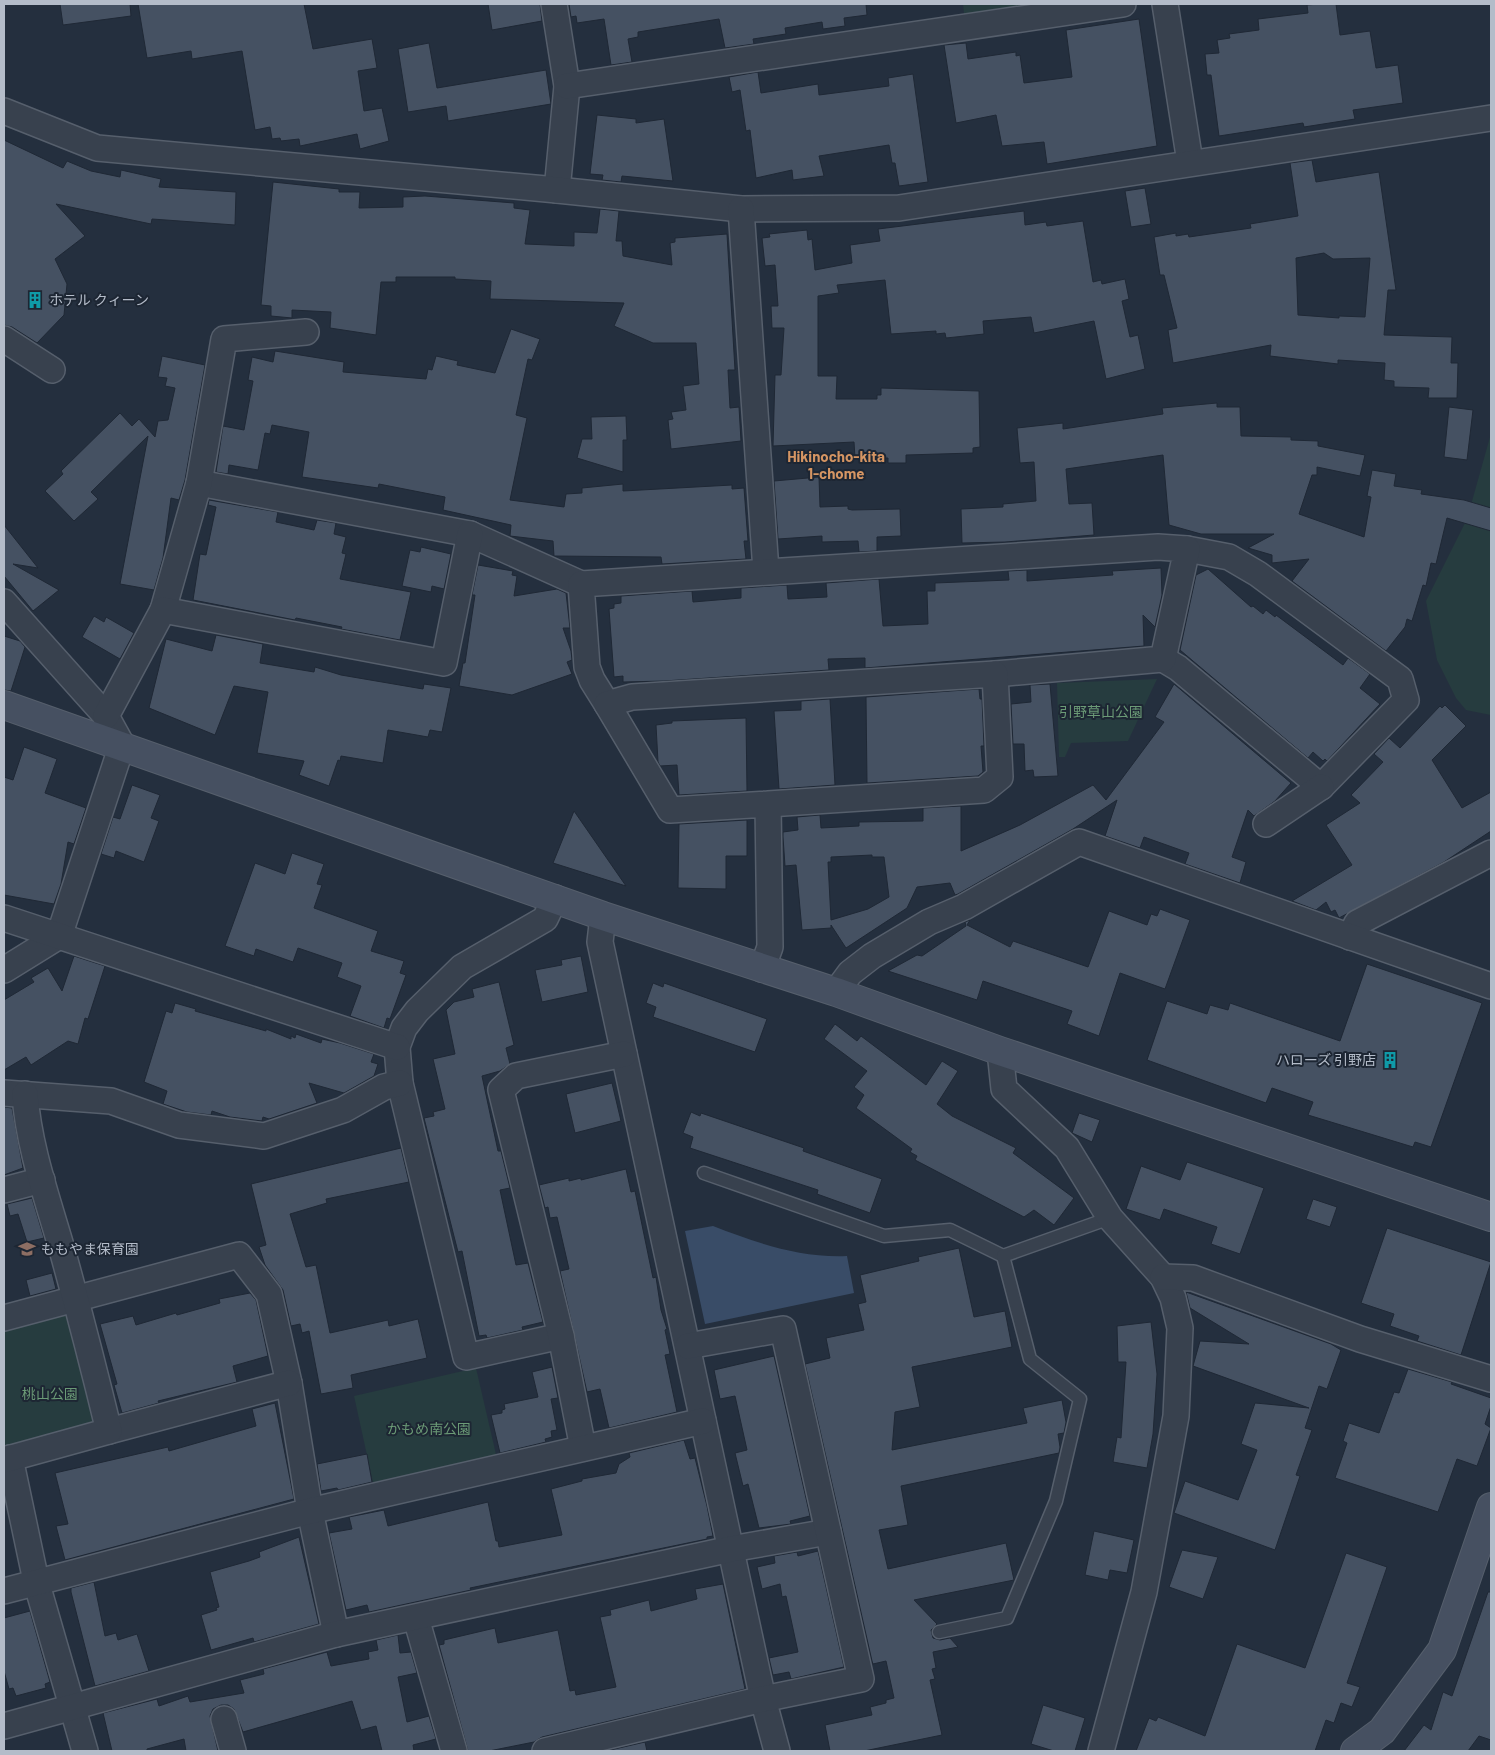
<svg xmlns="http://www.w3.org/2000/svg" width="1495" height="1755" viewBox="0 0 1495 1755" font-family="Barlow,'Noto Sans JP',sans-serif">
<rect width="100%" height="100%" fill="#242f3e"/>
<!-- green -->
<g fill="#263c3f">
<polygon points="963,4 1077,4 965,23"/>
<polygon points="1491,419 1491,715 1466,710 1456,698 1437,660 1426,601 1467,519 1490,437"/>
<polygon points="1157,679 1128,741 1071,743 1065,757 1059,757 1057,683"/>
<polygon points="74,1301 106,1429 4,1458 4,1320"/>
<polygon points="476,1368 498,1463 375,1492 354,1396"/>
</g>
<!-- water -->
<path fill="#394c67" d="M713 1226C757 1243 799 1258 847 1256L854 1293 705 1324 685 1231Z"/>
<!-- building -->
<g fill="#455162" stroke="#1f2835" fill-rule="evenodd">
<polygon points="60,4 130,4 131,16 63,25"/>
<polygon points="138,4 304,4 313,49 372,39 377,68 358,71 364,111 382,108 389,141 360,149 357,134 300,146 299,139 281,141 280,138 272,139 270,127 255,130 242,51 192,59 191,51 147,58"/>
<polygon points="488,4 540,4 542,21 492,30"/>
<polygon points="569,4 866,4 867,15 844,18 845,26 823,29 822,22 785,28 786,34 753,39 754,44 725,48 719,19 638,32 638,37 628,39 632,62 611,65 604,19 577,23 576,16 571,17"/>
<polygon points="1319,4 1336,4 1340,35 1370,31 1376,68 1398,65 1403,103 1353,110 1355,119 1304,127 1303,123 1219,136 1211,75 1207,75 1205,54 1219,53 1217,40 1230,38 1229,34 1259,30 1258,19 1308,13 1307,5"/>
<polygon points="1139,19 1157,146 1047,164 1044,142 1002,146 996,115 956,123 944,45 966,43 968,59 1016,52 1016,56 1020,55 1024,83 1072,77 1066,30"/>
<polygon points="429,43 437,88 546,70 551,104 448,121 446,106 408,112 398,49"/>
<polygon points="758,72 761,93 818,84 819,95 889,86 888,78 913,74 928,182 899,186 895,163 892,163 889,145 819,156 824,176 793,180 792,170 756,178 750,130 746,131 740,90 732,92 729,77"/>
<polygon points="597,115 636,119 636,123 664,119 673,181 622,176 621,182 602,180 603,175 590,174"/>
<polygon points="4,140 63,168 67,161 91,171 120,177 121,170 161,179 159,187 236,192 235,225 152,219 151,224 56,204 85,236 55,259 67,284 64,315 37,343 12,327 4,325"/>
<path d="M1312 160 1316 182 1379 172 1396 290H1388L1384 335 1452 337 1451 363H1458L1457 398H1428L1429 388 1394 387V381L1384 380 1385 363 1338 360V364L1270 356 1271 345 1173 363 1168 330 1177 328 1164 275H1160L1154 237 1176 233V236L1188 234 1189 237 1251 228 1250 224 1298 216 1290 163ZM1324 253 1333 259 1370 258 1365 317 1339 316V318L1298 315 1296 258Z"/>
<polygon points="273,182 339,189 339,192 360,192 359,208 403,207 403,197 425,196 514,203 514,208 530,210 525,244 574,246 574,232 597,233 600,209 619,211 616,241 622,241 623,256 672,265 670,243 675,242 675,238 727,234 735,370 728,370 730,408 739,407 741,441 671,449 668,420 673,419 671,412 686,410 683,386 699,384 696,343 653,343 614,326 624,303 490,299 491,281 455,279 455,277 396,277 396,282 381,282 376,335 330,328 331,312 292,310 292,318 271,316 271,306 261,305"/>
<polygon points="1145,188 1151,224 1131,227 1125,191"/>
<polygon points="1024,211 1025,225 1046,222 1047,226 1083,221 1093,282 1101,280 1102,284 1125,279 1129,299 1122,301 1130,337 1138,335 1145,369 1106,379 1094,321 1034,333 1031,317 983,321 984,334 946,338 945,333 936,334 936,331 891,334 885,280 837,285 839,293 818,296 818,376 837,376 836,399 877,399 877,395 881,395 881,388 979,391 980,447 973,448 973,453 906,455 906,463 888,463 888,458 855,458 854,442 773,446 775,375 781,375 784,328 772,328 771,306 778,306 775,265 765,266 762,238 770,237 769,234 807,230 808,240 812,239 815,270 852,263 850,245 880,241 878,229"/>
<polygon points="511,329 540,339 532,360 528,359 516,415 527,418 510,500 564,507 566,494 582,493 582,488 623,484 623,491 732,485 732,489 744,488 748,541 744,541 746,559 662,564 661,557 554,556 553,541 510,536 511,525 443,510 445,497 379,484 378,488 302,477 309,432 272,425 270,434 265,433 258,470 229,465 228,474 216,472 223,426 244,430 253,381 248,380 252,357 273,362 275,351 344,362 343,372 426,379 428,369 432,370 436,356 458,361 457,365 495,373"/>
<polygon points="162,356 205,365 185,480 179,500 171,498 163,558 154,590 120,584 148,436 91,492 98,499 74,521 45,491 63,474 61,471 120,413 132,426 139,419 155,437 158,421 168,420 175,388 165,386 167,378 158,377"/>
<polygon points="1217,403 1217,407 1240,407 1241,436 1291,437 1291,440 1318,441 1318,446 1365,455 1360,476 1317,467 1317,475 1312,475 1299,514 1364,537 1371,497 1367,496 1372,470 1396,474 1394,486 1422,490 1421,494 1464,500 1491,508 1491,531 1447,518 1436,564 1431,563 1426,586 1423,585 1412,621 1407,619 1405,627 1386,651 1292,581 1309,559 1272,563 1272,555 1248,548 1274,534 1201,534 1169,525 1163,455 1066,469 1069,504 1092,503 1094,535 1005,542 962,543 961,509 1003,507 1003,504 1036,501 1034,462 1020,463 1017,428 1063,423 1063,429 1163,414 1162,408"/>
<polygon points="1449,407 1473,410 1467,460 1444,457"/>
<polygon points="626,416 627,440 623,440 623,472 577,458 582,439 592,439 591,417"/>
<polygon points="819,477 820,507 848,506 848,509 852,510 900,509 901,536 877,537 877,551 859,552 858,541 822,542 822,536 778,539 774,481"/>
<polygon points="209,500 278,512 276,522 314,530 317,520 336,523 334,534 346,537 342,553 346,554 340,579 411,592 400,640 341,629 342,627 296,618 295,620 193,600 200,554 206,555 216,507 208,505"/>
<polygon points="4,525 38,568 13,564 59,590 33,611 4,576"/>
<polygon points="421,547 451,554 444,589 432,586 431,592 402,586 410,550 420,552"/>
<polygon points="478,565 513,571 512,575 517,576 514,596 557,589 566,593 570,628 563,628 571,651 572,660 567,662 572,674 512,695 459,686 463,663 465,663 475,595 472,595"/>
<polygon points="1161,568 1162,595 1155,627 1143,615 1144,646 865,668 865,658 828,659 829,670 664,681 623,682 623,676 614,677 609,609 614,608 614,604 621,603 621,596 692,591 693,602 741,598 741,588 787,585 788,599 827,597 826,583 879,579 883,626 928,624 927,591 935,591 935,583 1009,580 1008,571 1027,570 1027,581 1113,575 1112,571"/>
<polygon points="1208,569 1251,607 1253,606 1263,614 1266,610 1275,617 1276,615 1343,665 1348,658 1370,674 1360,688 1380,704 1327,761 1325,759 1323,761 1313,752 1308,758 1180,650 1196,575"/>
<polygon points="94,616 104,622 106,617 134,633 120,659 82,637"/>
<polygon points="216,635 263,644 260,663 314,672 315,667 341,675 423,689 424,684 451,688 442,732 430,730 428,737 388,730 383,763 341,756 340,761 338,760 329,786 299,775 304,761 257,753 268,692 234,686 215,735 149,708 166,639 212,651"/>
<polygon points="4,636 20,641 25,647 11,691 4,690"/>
<polygon points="1050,684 1058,776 1034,777 1033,770 1025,771 1024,744 1013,744 1011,704 1031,702 1030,685"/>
<path d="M1174 684 1291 783 1275 801 1254 816 1248 810 1232 857 1246 862 1240 883 1185 864 1189 853 1144 837 1140 848 1105 836 1117 800 1073 829 958 894 955 895 950 883 917 887 907 908 846 948 831 925V928L802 930 796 865 785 866 783 837V832L798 830 797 817 820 815 821 828 859 826V822L923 821V808L961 806V851L1020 825 1093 785 1106 800 1164 722 1155 717ZM872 855V857H884L889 897 868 909 831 920 828 862H831V857Z"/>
<polygon points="979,689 980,699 982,699 984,746 981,746 983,772 978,776 867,783 866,697"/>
<polygon points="830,699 835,785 779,789 774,711 801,710 801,701"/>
<polygon points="1445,705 1466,726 1432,760 1462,808 1491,792 1491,831 1444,862 1339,918 1335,910 1331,912 1326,902 1316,910 1292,901 1352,865 1326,825 1360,803 1351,795 1383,762 1374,754 1389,738 1400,748 1440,706 1442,708"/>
<polygon points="746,718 747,791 679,795 677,765 660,766 658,762 656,725 672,723 672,721"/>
<polygon points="24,747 57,759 45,793 86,808 74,844 68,842 61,884 54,904 4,895 4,777 13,780"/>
<polygon points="132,785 160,795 151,818 159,821 144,862 116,851 114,858 101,854 113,817 120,819"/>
<polygon points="574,811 626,886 553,863"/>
<polygon points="747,820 747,856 726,856 726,889 678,888 679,824"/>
<polygon points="292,853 324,864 317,884 322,885 314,908 378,931 371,951 404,961 400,973 406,975 390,1019 387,1018 384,1028 350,1016 361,986 337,977 342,963 298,948 293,962 256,949 254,956 225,946 255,863 285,874"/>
<polygon points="1160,909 1190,920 1165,989 1120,973 1099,1036 1067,1024 1072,1011 983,981 977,1000 888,971 917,955 922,956 966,926 965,922 970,920 967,925 1010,947 1013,941 1088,967 1109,911 1147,925 1151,914 1157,916"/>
<polygon points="74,956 105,966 88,1019 85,1018 78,1044 68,1041 31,1065 26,1057 4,1070 4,1000 34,982 31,978 48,968 62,991"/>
<polygon points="581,956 588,992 542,1002 535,970 562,965 561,960"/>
<polygon points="1367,964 1482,1003 1431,1147 1415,1142 1413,1147 1308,1115 1313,1102 1272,1088 1266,1103 1147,1060 1167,1001 1207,1014 1210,1005 1228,1010 1230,1003 1340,1041"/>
<polygon points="499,982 514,1045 506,1048 510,1064 500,1071 482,1076 498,1151 501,1151 510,1188 500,1190 516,1265 528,1263 543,1322 522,1327 523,1330 487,1338 486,1335 479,1336 462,1251 458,1252 424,1118 434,1116 433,1112 445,1109 433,1059 455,1054 446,1010 454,1002 474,997 472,989"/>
<polygon points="653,983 663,987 664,983 767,1019 755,1052 653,1017 656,1007 646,1003"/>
<polygon points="175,1003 196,1009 195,1011 266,1031 266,1029 291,1039 291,1036 295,1038 296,1034 321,1043 322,1039 340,1043 374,1054 371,1062 378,1064 374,1076 344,1093 309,1083 317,1103 269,1119 263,1117 262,1121 230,1117 212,1111 211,1115 187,1112 163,1104 167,1091 144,1082 166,1011 172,1013"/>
<polygon points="835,1024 857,1041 861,1036 926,1085 942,1061 958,1071 937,1104 952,1116 1016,1148 1013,1153 1074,1198 1054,1225 1034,1210 1024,1217 915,1160 917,1156 910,1152 912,1149 856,1108 864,1095 854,1087 867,1071 824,1039"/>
<polygon points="612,1083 621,1121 575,1133 566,1094"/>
<polygon points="4,1107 12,1108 23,1168 4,1175"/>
<polygon points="691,1112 700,1116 701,1113 804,1148 803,1151 882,1179 870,1213 817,1194 818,1190 690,1148 693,1137 683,1133"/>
<polygon points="1079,1113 1100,1120 1092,1142 1072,1133"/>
<polygon points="401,1148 409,1182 326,1199 327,1203 290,1214 306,1267 316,1265 330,1333 388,1320 389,1326 418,1319 427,1358 351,1375 353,1388 321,1394 309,1331 302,1333 300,1324 291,1326 283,1290 265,1265 259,1247 266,1245 251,1184"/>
<polygon points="1187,1162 1264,1188 1240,1254 1211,1244 1217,1227 1164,1209 1160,1220 1126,1209 1141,1166 1180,1180"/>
<polygon points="626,1169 631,1192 635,1191 653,1278 656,1277 661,1310 667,1329 665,1330 670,1354 665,1355 677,1412 609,1428 600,1389 587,1392 560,1271 569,1269 557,1217 550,1218 548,1207 545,1208 539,1185 569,1178 569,1181 581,1178 581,1180"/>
<polygon points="32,1198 44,1238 27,1242 18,1214 10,1216 7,1204"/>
<polygon points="1313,1199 1337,1207 1330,1227 1306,1219"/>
<polygon points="1387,1228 1491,1262 1461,1355 1417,1341 1419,1336 1390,1326 1394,1314 1361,1303"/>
<polygon points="959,1248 974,1317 1005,1311 1012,1347 912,1367 920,1407 895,1412 892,1450 1027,1423 1023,1408 1062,1400 1066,1422 1064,1433 1058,1434 1060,1447 1059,1453 901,1486 908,1525 879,1530 888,1569 1006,1543 1014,1580 914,1600 937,1624 931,1630 933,1638 940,1640 950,1638 958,1647 933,1652 936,1668 932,1669 935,1679 930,1680 942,1735 864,1751 830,1751 825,1725 872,1715 870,1707 886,1703 886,1700 894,1698 886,1661 873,1664 872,1661 805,1364 830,1358 826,1338 864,1330 858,1304 866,1302 860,1275 919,1261 918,1257"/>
<polygon points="52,1273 56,1289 30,1296 26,1280"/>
<polygon points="1186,1292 1331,1344 1341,1350 1327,1389 1319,1386 1305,1428 1312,1430 1296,1475 1300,1476 1275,1550 1174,1513 1185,1481 1238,1500 1257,1450 1241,1444 1255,1403 1309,1408 1193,1366 1200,1341 1249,1344 1190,1308"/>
<polygon points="250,1293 256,1300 268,1356 233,1366 237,1382 158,1401 159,1403 122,1413 114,1385 117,1384 100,1324 133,1316 136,1325 176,1313 177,1315 220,1303 219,1299"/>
<polygon points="1151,1322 1157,1374 1153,1434 1147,1468 1113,1462 1117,1437 1121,1438 1126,1362 1118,1362 1117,1326"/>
<polygon points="774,1356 810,1516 790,1521 791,1524 759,1528 748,1484 743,1486 735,1453 747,1450 735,1396 720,1399 714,1370"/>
<polygon points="552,1367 558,1398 551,1399 557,1430 551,1431 552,1437 545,1439 546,1442 500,1453 491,1415 502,1413 502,1410 505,1409 504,1404 538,1397 532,1372"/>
<polygon points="1408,1369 1452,1382 1451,1384 1491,1398 1491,1406 1485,1424 1491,1428 1477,1466 1457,1459 1438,1512 1335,1478 1347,1443 1343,1441 1349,1423 1379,1433 1394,1392 1399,1393"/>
<polygon points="275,1403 294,1499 65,1560 56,1526 68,1524 55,1473 168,1447 169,1451 256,1426 252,1409"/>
<polygon points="684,1440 690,1459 695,1458 707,1506 713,1536 707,1537 707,1539 470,1588 471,1590 369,1612 367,1605 346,1610 329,1533 352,1529 349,1517 384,1510 388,1526 488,1502 496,1541 498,1541 499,1547 562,1535 551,1489 582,1481 582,1479 616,1473 619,1464 630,1457 629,1453"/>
<polygon points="367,1454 372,1482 338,1490 337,1488 321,1491 317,1464"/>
<polygon points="1094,1531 1134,1540 1127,1573 1110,1570 1108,1580 1085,1575"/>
<polygon points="299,1537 319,1624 254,1642 253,1638 211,1650 201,1615 217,1610 216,1608 219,1607 210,1572 249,1561 260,1557 259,1552"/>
<polygon points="1182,1550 1218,1557 1203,1599 1169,1587"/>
<polygon points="818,1551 844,1667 791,1679 789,1672 773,1675 769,1658 798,1652 786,1596 782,1597 780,1584 762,1589 757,1567 775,1563 774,1556 797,1552 798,1556"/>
<polygon points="1346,1553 1387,1567 1347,1683 1360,1687 1352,1707 1341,1703 1334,1723 1326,1720 1315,1751 1136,1751 1149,1718 1156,1721 1158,1717 1205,1736 1237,1644 1305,1668"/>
<polygon points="94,1582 105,1636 116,1633 118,1640 137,1634 149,1671 95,1686 71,1592 71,1588"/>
<polygon points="723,1584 745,1689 542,1737 534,1742 489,1751 468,1751 439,1645 444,1644 444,1640 495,1628 498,1643 558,1630 570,1691 575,1690 576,1695 616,1687 600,1617 611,1615 610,1610 649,1600 651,1611 697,1599 695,1589"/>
<polygon points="1488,1592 1491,1592 1491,1740 1479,1736 1468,1751 1404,1751 1424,1725 1431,1730 1443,1692 1452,1696"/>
<polygon points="30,1611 50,1682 45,1684 46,1688 16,1696 13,1688 9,1689 4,1671 4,1618"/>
<polygon points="398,1635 400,1653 411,1652 417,1673 398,1677 407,1722 429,1716 436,1739 413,1745 414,1751 382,1751 376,1726 361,1730 352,1701 243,1732 234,1709 228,1705 221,1705 213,1709 210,1716 218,1751 186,1751 184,1739 147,1749 147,1751 112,1751 103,1713 157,1699 159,1706 188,1696 190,1702 244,1693 240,1680 264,1674 263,1669 327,1652 331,1666 369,1659 368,1652 378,1650 376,1640"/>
<polygon points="1043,1705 1085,1718 1075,1751 1054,1751 1031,1744"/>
<polygon points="645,1742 647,1751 606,1751"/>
</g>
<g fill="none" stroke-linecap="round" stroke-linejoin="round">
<!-- lane casing -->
<g stroke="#565f6c" stroke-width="15">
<g id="lane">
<polyline points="704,1173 884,1236 950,1230 1003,1256"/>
<polyline points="939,1632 1007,1618 1056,1501 1080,1399 1030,1359 1003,1256 1110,1218"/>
</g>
</g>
<!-- street casing -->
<g stroke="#565f6c" stroke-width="28">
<g id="street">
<polyline points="554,4 567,86 557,190"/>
<polyline points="1165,4 1190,162"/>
<polyline points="567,86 1123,4"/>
<polyline points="4,111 97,148 557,190 741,209 899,208 1491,118"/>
<polyline points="741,209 766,571"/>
<polyline points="4,339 52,370"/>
<polyline points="199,483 470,534 581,584"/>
<polyline points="4,602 106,716 122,745 59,936 4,970"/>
<polyline points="163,610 199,483 224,339 306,332"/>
<polyline points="1163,659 1178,668 1321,787 1406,700 1400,679 1258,574 1229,557 1187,549"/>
<polyline points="607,704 592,680 587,667 581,584 1158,547 1187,549 1163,659 995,674"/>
<polyline points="106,716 163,610 444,663 470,534"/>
<polyline points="1266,824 1321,787"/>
<polyline points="555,898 545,919 462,967 417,1011 404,1028 397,1047 400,1083 466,1357 561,1336"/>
<polyline points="603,916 600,942 763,1699 777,1751"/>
<polyline points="4,918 397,1047"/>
<polyline points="1350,937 1357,923 1491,853"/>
<polyline points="762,969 770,947 768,804 984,790 1000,777 995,674 632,697 607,704 670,810 768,804"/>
<polyline points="836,992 850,973 872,956 929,922 964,907 1079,842 1491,986"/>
<polyline points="1000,1051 1004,1089 1067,1148 1110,1218 1163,1277 1173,1298 1180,1328 1176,1416 1144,1592 1101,1751"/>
<polyline points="4,1093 111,1101 179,1125 264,1136 343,1110 384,1087 400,1083"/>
<polyline points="4,1190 42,1180"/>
<polyline points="1163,1277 1193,1278 1360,1339 1491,1379"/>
<polyline points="4,1318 239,1255 269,1294 289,1383 310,1511 336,1634"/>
<polyline points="109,1431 289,1383"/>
<polyline points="583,1448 561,1336 501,1090 516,1076 624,1054"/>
<polyline points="10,1458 36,1581 85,1751"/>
<path d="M4 1460 109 1431C94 1369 78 1307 61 1246 47 1198 28 1144 25 1094"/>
<polyline points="4,1591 310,1511 703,1421"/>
<polyline points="416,1618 454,1751"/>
<polyline points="224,1719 233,1751"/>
<polyline points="4,1726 336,1634 731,1549 828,1532"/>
<polyline points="545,1751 763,1699 861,1679 783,1329 688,1346"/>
</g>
</g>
<!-- secondary casing -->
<g stroke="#565f6c" stroke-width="30">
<g id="secondary">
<polyline points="4,705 603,916 836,992 1000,1051 1491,1217"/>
<polyline points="1355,1751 1382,1731 1442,1650 1491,1507"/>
</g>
</g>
<!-- lane -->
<use href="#lane" stroke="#38414e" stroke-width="12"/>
<!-- street -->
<use href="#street" stroke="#38414e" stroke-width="25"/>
<!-- secondary -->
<use href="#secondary" stroke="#465061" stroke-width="28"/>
</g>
<!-- icons -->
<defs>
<g id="building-bare" transform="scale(1.35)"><path d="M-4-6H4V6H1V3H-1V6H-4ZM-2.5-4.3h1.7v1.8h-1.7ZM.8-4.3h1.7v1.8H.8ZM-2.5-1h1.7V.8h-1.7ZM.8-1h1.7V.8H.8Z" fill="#0f9aa8" stroke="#1d2633" stroke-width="2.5" paint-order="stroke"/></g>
<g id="school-bare" transform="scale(1.35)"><path d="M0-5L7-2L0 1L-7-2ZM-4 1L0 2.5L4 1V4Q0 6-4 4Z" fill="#8d6e63" stroke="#1d2633" stroke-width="2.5" paint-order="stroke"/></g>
</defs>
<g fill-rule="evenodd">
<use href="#building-bare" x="35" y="300"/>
<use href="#building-bare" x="1390" y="1060"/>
<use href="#school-bare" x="27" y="1249"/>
</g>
<g text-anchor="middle" stroke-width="4" stroke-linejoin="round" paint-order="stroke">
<!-- poi labels -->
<g font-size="14" fill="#b4bcc9" stroke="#1d2633" text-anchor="start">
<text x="49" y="305">ホテル クィーン</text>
<text x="1376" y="1065" text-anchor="end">ハローズ 引野店</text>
<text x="41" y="1254">ももやま保育園</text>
</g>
<!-- park labels -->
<g font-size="14" fill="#6b9a76" stroke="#1d2633">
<text x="1101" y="717">引野草山公園</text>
<text x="50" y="1399">桃山公園</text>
<text x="429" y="1434">かもめ南公園</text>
</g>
<!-- neighbourhood labels -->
<g font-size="15" font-weight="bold" fill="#d59563" stroke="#1d2633">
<text x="836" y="462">Hikinocho-kita<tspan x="836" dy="17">1-chome</tspan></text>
</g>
</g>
<!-- border -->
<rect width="1495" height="1755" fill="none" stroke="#b4bcc9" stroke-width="10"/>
</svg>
